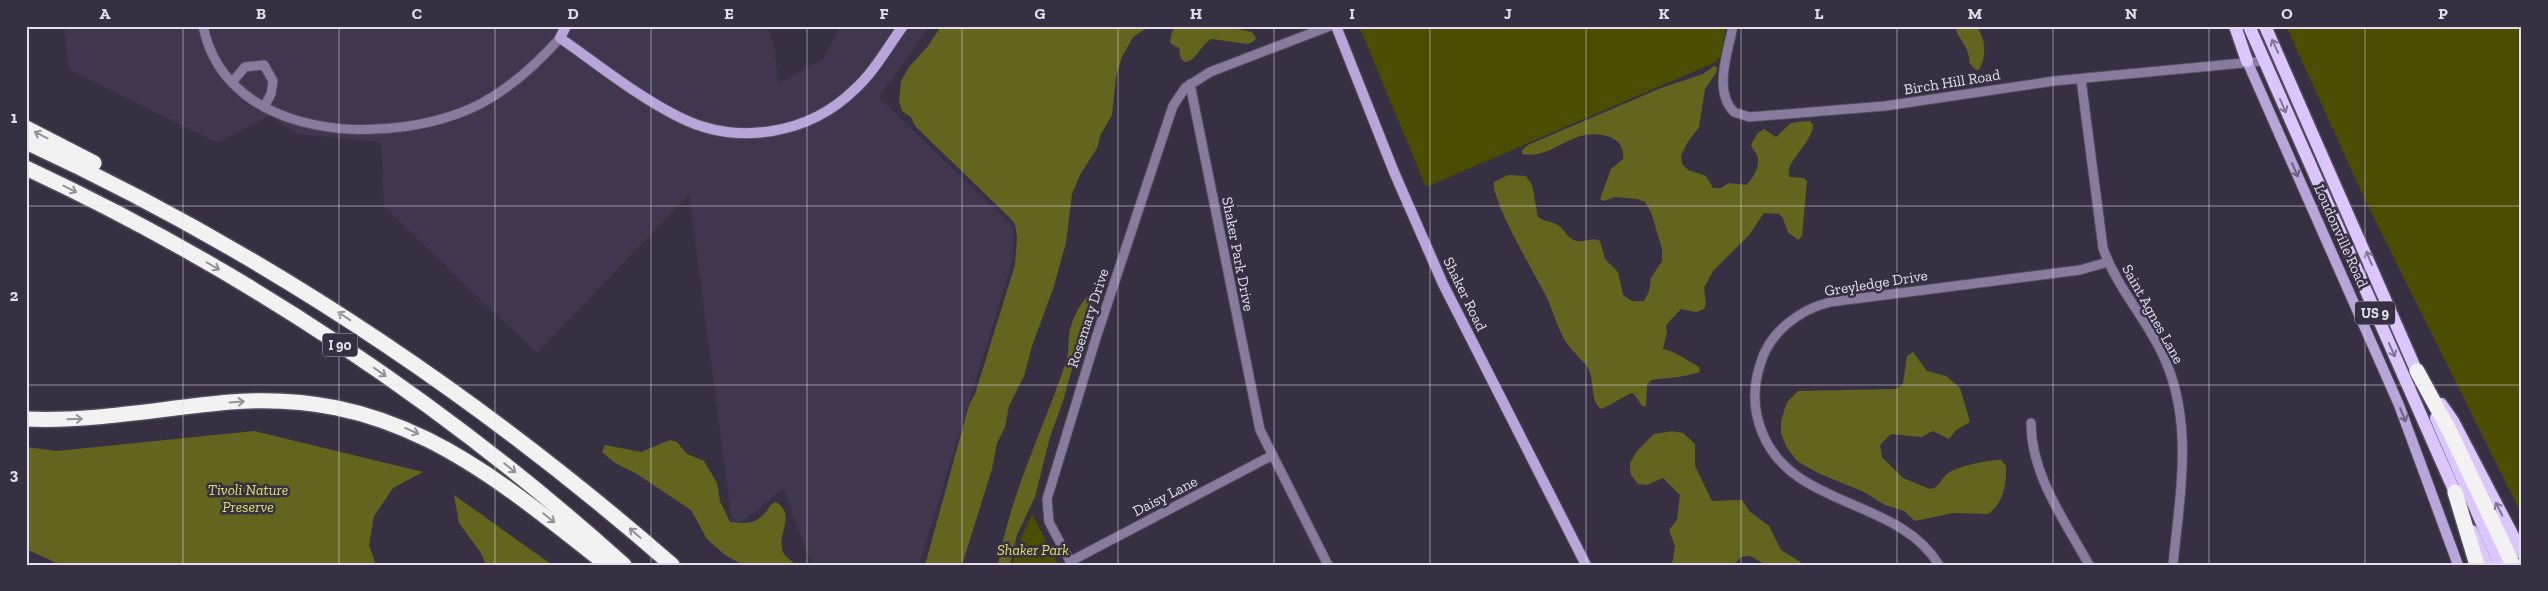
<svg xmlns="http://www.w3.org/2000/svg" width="2548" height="591" viewBox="0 0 2548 591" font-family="'Zilla Slab',serif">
<rect width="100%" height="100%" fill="#363042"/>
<!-- built -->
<polygon fill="#40374f" points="64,26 768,26 775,51 778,84 823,59 840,26 930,26 879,97 1013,227 1013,259 919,565 812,565 783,488 733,530 689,195 537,353 384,207 381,142 297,134 270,116 218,143 69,70"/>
<!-- green -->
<g fill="#4b4d03">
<polygon points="1359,26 1726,26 1721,55 1716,62 1426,187"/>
<polygon points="2286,26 2522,26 2522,515 2367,204"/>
<polygon points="1032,514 1057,562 1058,565 1012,565 1018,545"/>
</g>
<!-- forest -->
<g fill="#63651e">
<polygon points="941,26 1150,26 1133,37 1122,57 1116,77 1112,115 1101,134 1097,148 1080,175 1072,194 1066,243 1053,289 1032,346 1024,376 1009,406 1005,427 997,443 992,469 962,565 925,565 969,405 975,394 1015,265 1017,237 1015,224 1009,217 915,126 911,117 902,111 899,101 901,81 909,67 928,46"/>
<path d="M1175 26H1225L1252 32 1256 38 1253 42 1248 44 1211 39C1201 45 1197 60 1185 62L1181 59 1179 48 1170 43 1171 35Z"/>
<path d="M1955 26H1976C1986 38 1987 56 1979 70H1976L1970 64C1968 42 1960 44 1955 26Z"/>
<path d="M1714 66 1717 68 1716 73 1705 89 1699 127 1687 143 1681 156 1682 164 1688 170 1706 176 1713 188H1721L1729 183 1746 185C1753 179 1761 165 1757 155 1755 151 1752 149 1751 145L1757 134 1764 129 1776 137C1792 123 1786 122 1810 121L1813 125C1813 143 1782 164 1790 177L1804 178 1807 181 1802 236 1798 240 1788 232 1783 218 1779 214 1764 213 1749 235 1713 271 1704 288 1706 304 1704 309 1696 312 1681 309 1666 325 1667 332 1663 349C1676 352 1687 360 1699 367L1700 372C1684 377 1668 378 1651 380L1647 385 1646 406H1642L1634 394 1631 393 1602 409C1589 404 1596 377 1586 365 1578 356 1567 346 1562 335 1556 323 1552 308 1546 296 1536 277 1490 198 1494 182L1508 175 1526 176 1532 185 1538 217C1543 221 1550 221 1556 224 1565 228 1566 239 1577 241 1586 243 1592 236 1600 241L1605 259 1618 272 1623 295 1632 301H1644L1649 291 1651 278 1662 261V249L1651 212 1645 202 1637 199 1615 197 1604 201 1600 199 1611 169 1623 159C1626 138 1603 132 1585 135 1564 139 1545 159 1522 154V150L1528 145 1661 88 1703 74Z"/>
<path d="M1092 293 1094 298 1092 310 1082 334 1063 401 1050 437 1035 497 1017 535 1010 565H998C1011 492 1044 428 1067 359 1069 351 1068 343 1069 336 1070 324 1081 299 1092 293Z"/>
<path d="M1913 352 1927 371 1946 376 1960 388 1970 422 1956 430 1949 439 1933 431 1921 437 1891 434 1880 445 1882 457 1903 478 1930 489C1939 488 1941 479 1947 474 1956 466 1989 460 2001 460L2006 466C2007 484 2003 504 1988 514L1953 513 1915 521 1904 511 1885 505 1864 492 1818 473 1797 461 1787 448 1781 433V421L1787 402 1798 391 1897 389 1903 383 1907 356Z"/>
<polygon points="254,431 423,472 393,488 374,516 369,545 376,565 61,565 26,549 26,447 57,451"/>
<polygon points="1672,431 1683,433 1695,444 1695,466 1712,501 1742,500 1750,512 1769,526 1781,550 1805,565 1766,565 1750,556 1741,557 1733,565 1699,563 1696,565 1672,565 1675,546 1669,530 1677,520 1680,495 1663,478 1647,485 1638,484 1631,475 1630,469 1630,463 1637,451 1654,434"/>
<path d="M670 440 677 442 687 454 704 461 717 483 720 501 730 522C743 524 756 524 765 513 769 508 770 504 776 502 798 516 774 536 784 554 787 558 792 561 796 565H743L725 555 707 539 691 510 637 474 615 463 602 452 605 445 641 452Z"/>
<polygon points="454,495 552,565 486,565 481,553 459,523"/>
</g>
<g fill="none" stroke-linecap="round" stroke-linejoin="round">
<!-- street casing -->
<g stroke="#524c5d" stroke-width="11">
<g id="street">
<path d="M203 26C227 144 396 148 482 103 513 86 537 64 560 38"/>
<path d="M1733 26C1728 52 1713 91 1734 112L1749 117 1885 106 2054 81 2264 61"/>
<path d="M2081 79 2103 248C2116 286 2144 316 2161 351 2195 419 2180 492 2173 565"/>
<polyline points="233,81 245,67 264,65 273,81 271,94 264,107"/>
<polyline points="1190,84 1260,430 1328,565"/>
<path d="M2031 423C2031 475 2065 521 2089 565"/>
<polyline points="1071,561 1271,456"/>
<polyline points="1072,565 1049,522 1047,499 1096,338 1173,106 1185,88 1210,72 1330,26"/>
<path d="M1939 565C1898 497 1792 509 1762 432 1753 410 1753 387 1760 365 1769 332 1799 310 1830 302L2080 270 2108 262"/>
</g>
</g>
<!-- secondary casing -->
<g stroke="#524c5d" stroke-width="12">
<g id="secondary">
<path d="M566 26 560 38C599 65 638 97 681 118 738 146 809 134 854 90 874 72 887 48 903 26"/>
<polyline points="1336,26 1394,172 1443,284 1586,565"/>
<polyline points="2247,61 2399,405 2458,565"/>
</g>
</g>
<!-- primary casing -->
<g stroke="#524c5d" stroke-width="15">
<g id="primary">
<polyline points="2235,26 2247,61"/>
<polyline points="2249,26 2458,499"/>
<polyline points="2265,26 2420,379"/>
<polyline points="2441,404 2453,421 2522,553"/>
<polyline points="2436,418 2500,565"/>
<polyline points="2472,531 2487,565"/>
</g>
</g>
<!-- highway casing -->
<g stroke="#524c5d" stroke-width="18">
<g id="highway">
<polyline points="26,128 94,163"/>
<path d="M26 142C262 251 476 394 672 565"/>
<path d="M26 168C243 269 446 405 624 565"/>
<polyline points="2417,371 2449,430 2513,565"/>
<path d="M26 419C95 422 162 408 230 402 392 389 487 470 607 565"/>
<polyline points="2455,492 2477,565"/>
</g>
</g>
<!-- street -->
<use href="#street" stroke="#887c9e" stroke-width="9"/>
<!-- secondary -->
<use href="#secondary" stroke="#b8a5da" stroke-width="10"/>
<!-- primary -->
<use href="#primary" stroke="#dbc7fe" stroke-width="12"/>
<!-- highway -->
<use href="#highway" stroke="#f2f2f2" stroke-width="15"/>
</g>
<!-- one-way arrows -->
<defs><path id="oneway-shaft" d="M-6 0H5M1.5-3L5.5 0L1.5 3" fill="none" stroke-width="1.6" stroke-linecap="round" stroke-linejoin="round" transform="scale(1.25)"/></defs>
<g stroke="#807497">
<use href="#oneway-shaft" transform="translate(2275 46) rotate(-115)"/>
<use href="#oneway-shaft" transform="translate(2283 106) rotate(66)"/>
<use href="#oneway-shaft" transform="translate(2369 258) rotate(-113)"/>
<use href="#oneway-shaft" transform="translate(2392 350) rotate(66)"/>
<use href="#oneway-shaft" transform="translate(2499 509) rotate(-117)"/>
</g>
<g stroke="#94919a">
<use href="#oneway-shaft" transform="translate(41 135) rotate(-153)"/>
<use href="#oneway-shaft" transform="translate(70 189) rotate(27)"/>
<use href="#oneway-shaft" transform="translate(213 266) rotate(30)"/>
<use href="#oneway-shaft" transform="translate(344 316) rotate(-147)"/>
<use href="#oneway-shaft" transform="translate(380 372) rotate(35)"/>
<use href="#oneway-shaft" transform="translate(237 402) rotate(-4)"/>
<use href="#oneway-shaft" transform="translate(75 419) rotate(-2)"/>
<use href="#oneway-shaft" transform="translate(412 431) rotate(24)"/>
<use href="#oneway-shaft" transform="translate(510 468) rotate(39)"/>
<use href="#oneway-shaft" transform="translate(549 518) rotate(39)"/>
<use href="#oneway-shaft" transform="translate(635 533) rotate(-139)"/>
</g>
<g stroke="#6a5f7f">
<use href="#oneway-shaft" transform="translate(2295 170) rotate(66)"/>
<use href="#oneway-shaft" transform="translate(2403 415) rotate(67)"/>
</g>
<!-- grid -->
<path fill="none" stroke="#e2deea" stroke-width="1" stroke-opacity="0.55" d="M183 26V565M339 26V565M495 26V565M651 26V565M807 26V565M962 26V565M1118 26V565M1274 26V565M1430 26V565M1586 26V565M1741 26V565M1897 26V565M2053 26V565M2209 26V565M2365 26V565M26 206H2522M26 385H2522"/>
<g text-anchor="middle" stroke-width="5" stroke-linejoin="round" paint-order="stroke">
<!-- shield labels -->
<g fill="#363042" stroke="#aeaab8" stroke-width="1">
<rect x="2355" y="301.5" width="40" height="23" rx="4"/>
<rect x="322.5" y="333.5" width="35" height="23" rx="4"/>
</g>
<g font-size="14" font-weight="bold" fill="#e2deea">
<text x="2375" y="318">US 9</text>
<text x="340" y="350">I 90</text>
</g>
<!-- street labels -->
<g font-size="15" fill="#e2deea" stroke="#363042">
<text transform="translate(1952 82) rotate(-9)" y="5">Birch Hill Road</text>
<text transform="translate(2341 236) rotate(66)" y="5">Loudonville Road</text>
<text transform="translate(1238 254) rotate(79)" y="5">Shaker Park Drive</text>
<text transform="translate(1876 283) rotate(-9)" y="5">Greyledge Drive</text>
<text transform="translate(1465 294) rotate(64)" y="5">Shaker Road</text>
<text transform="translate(2153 314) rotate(61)" y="5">Saint Agnes Lane</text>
<text transform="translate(1088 318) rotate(-72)" y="5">Rosemary Drive</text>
<text transform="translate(1165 496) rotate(-27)" y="5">Daisy Lane</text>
</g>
<!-- park labels -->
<g font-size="15" font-style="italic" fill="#dbe066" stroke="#363042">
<text x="248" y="495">Tivoli Nature<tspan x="248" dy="17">Preserve</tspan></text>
<text x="1033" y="555">Shaker Park</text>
</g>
</g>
<!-- border -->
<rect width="2548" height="591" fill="none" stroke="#363042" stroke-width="55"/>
<rect x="28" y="28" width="2492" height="536" fill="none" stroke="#e2deea" stroke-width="2"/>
<g font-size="16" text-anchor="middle" font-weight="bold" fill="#e2deea">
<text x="105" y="19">A</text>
<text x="261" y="19">B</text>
<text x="417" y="19">C</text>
<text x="573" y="19">D</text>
<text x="729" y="19">E</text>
<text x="884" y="19">F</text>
<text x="1040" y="19">G</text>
<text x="1196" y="19">H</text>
<text x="1352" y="19">I</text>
<text x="1508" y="19">J</text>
<text x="1664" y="19">K</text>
<text x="1819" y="19">L</text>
<text x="1975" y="19">M</text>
<text x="2131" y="19">N</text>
<text x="2287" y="19">O</text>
<text x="2443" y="19">P</text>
<text x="14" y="123">1</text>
<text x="14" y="301">2</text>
<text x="14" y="480">3</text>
</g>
</svg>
